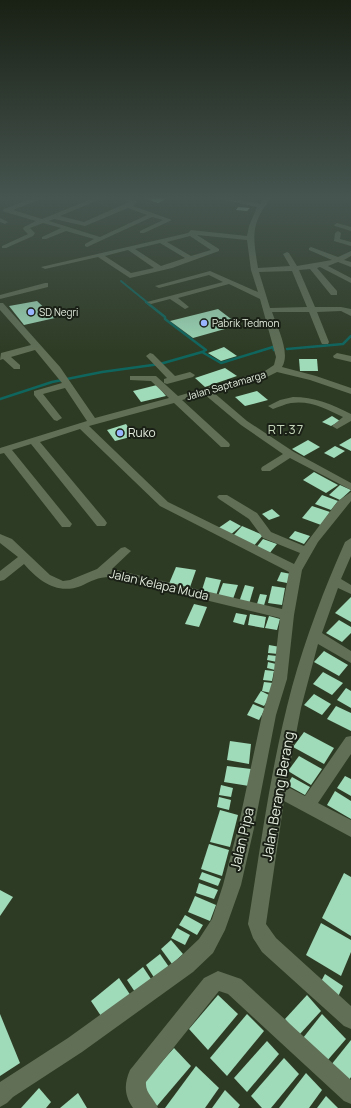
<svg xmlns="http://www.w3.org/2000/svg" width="351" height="1108" viewBox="0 0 351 1108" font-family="Manrope,sans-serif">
<rect width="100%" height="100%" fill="#2e3b24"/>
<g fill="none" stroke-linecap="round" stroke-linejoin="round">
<!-- stream-far1 -->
<polyline stroke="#0f665f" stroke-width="2" points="121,281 148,303"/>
<!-- stream -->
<g stroke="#0f665f" stroke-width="2.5">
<polyline points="146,302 165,317 165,319 206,350 202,352"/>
<polyline points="287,349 343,344 351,336"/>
<polyline points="0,399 52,382 102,372 160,364 202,352 221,363 273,347 274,350"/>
</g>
</g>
<!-- building -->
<g fill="#9fdab9">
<polygon points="144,198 168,198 158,203"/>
<polygon points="238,207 250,208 247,211 236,210"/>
<polygon points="37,301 55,318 24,325 9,306"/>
<polygon points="218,309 239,325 193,338 170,321"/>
<polygon points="224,347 237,356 221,361 208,353"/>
<polygon points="299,359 317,359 318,371 300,371"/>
<polygon points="225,368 237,376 205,387 195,378"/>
<polygon points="157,385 166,396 141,402 133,391"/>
<polygon points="257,391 268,400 245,406 235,397"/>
<polygon points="332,416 340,421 331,426 322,422"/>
<polygon points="126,424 134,436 115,441 107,430"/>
<polygon points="351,438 351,451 339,445"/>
<polygon points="308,440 320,447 304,456 292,449"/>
<polygon points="335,446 345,451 334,458 324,453"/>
<polygon points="314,472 338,485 326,493 303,480"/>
<polygon points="340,485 351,490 340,500 329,495"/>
<polygon points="322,495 338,501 331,510 315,504"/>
<polygon points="312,506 330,512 321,525 302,518"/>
<polygon points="272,509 280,516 269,520 262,514"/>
<polygon points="230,520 241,526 229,536 217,529"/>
<polygon points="242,526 263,535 253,547 232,537"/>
<polygon points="295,531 310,536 304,544 289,538"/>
<polygon points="263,539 277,544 269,554 255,549"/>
<polygon points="176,567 196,570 189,590 168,586"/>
<polygon points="281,572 291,574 287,583 277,581"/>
<polygon points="206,577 221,580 216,596 201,593"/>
<polygon points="223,583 238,585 233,599 218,596"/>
<polygon points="245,585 254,587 249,604 239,602"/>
<polygon points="272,586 285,588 282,605 268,603"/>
<polygon points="260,594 267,595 263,609 256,607"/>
<polygon points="351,597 351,622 335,613"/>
<polygon points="194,604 207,607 199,627 185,624"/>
<polygon points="236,613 247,615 244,625 233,622"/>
<polygon points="250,614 266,617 264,628 248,625"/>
<polygon points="269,616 280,619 277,630 265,628"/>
<polygon points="339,620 351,627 351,633 342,642 326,633"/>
<polygon points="269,645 280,647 278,654 268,653"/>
<polygon points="324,651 348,665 339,676 314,662"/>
<polygon points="268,655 277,656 277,662 267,660"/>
<polygon points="268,662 276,664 275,670 267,668"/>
<polygon points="265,670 274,671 272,681 263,680"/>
<polygon points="323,672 343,683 332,695 313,684"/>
<polygon points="264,682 273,683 271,693 262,691"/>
<polygon points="346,688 351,691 351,708 337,700"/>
<polygon points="261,691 271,696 264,706 254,702"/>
<polygon points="314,694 331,704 322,715 304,705"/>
<polygon points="253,704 265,709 259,720 247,715"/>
<polygon points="336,706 351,713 351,731 327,719"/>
<polygon points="304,732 334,748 324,764 293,747"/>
<polygon points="230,741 251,744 249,764 227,760"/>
<polygon points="299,756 322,769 311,785 288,771"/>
<polygon points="227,766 251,769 249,786 224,782"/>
<polygon points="345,776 351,779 351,796 337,788"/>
<polygon points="292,777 310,787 305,795 287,785"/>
<polygon points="221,785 233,788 231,797 219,795"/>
<polygon points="335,791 351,801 351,819 327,805"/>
<polygon points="219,797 231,800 229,810 217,807"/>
<polygon points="220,810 238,815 230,847 210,842"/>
<polygon points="209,844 229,850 222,876 201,869"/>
<polygon points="202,872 221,879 218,886 199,879"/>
<polygon points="344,873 351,877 351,936 322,918"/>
<polygon points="199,883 218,890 214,899 196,893"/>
<polygon points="0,890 13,897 0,916"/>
<polygon points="195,896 216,905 210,921 188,912"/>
<polygon points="185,915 203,925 197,935 179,925"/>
<polygon points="321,923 351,940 351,952 341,976 306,955"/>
<polygon points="177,928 190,935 185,945 171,938"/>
<polygon points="171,940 183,954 172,964 161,949"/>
<polygon points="160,954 169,967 155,979 146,965"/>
<polygon points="143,967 151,979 135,992 127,980"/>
<polygon points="325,974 343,986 337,999 318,987"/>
<polygon points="119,978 131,996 103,1019 91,1001"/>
<polygon points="218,995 238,1014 208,1050 189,1029"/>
<polygon points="307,995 321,1011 299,1035 285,1019"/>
<polygon points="0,1014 20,1063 0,1076"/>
<polygon points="247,1014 264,1031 227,1076 210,1058"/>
<polygon points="322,1014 346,1039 326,1062 303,1038"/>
<polygon points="351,1040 351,1077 348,1082 331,1065"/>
<polygon points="267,1041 279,1054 247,1092 234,1078"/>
<polygon points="174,1048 191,1066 157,1106 140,1086"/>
<polygon points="284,1058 299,1074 271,1108 262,1108 251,1096"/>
<polygon points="196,1066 219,1088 205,1108 165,1108"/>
<polygon points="306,1073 322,1090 309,1108 279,1108"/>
<polygon points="39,1088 51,1102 46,1108 21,1108"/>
<polygon points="225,1090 240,1105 238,1108 212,1108"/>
<polygon points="78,1093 87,1108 60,1108"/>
<polygon points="326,1096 338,1108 317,1108"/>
</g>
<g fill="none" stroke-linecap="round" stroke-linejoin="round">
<!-- minor -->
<g fill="#606f56" fill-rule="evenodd">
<path d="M33 198H43L13 210 42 219 94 198H103L60 216 84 222 129 202 122 198H131L137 202 133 206 172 220 144 233H140V231L163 220 152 217 87 247 85 246V244L94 239 66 231 46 239H42V237L61 228 43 223 30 228 35 233 33 236 6 248H2V246L28 234 23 229 24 227 36 221 2 211 4 209ZM128 208 147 215 100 237 49 221 54 219 85 226Z"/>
<path d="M214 198H229L260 204 264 198H271C250 224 253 237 258 268L290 266 283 254 287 252 289 253 297 266 332 260 309 250V248L311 247 338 257 351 251V256L344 260 351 262V267L338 262 328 266 351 278V283L320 267 317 268 337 291V295H331L310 269 299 270 315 307H341L351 309V316L341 311 317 312 329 342 328 344H322L321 342 309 312H272C277 327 291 353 282 367L316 376 351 388V394L310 380 277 372 267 377 213 392 247 421 294 452 351 483V490L290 458 270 471H262L261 469 262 467 283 454 241 425 204 394 182 400 229 443 230 445 229 447H221L174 403 89 426 168 502 294 564 300 553 263 538 249 519 219 499 217 497 219 495H227L257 513 271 532 304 546 338 501 351 492V501L318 542 302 570 294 615 287 679 276 715 254 828 241 885 225 930 213 953 193 972 82 1052 13 1097 7 1103 0 1107V1082L68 1038 179 958 199 939 212 919 223 885 238 828 262 715 273 679 280 618 110 577C98 577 91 581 81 586 57 595 39 581 24 564L4 580 0 581V571L18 557 0 543V534L12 539 50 575 63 581 70 580 97 569 121 548 125 547 131 551 112 569 282 609 289 572 160 506 80 429 40 442 105 520 107 523 105 526H97L31 444 12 450 72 524 70 527H62L4 453 0 454V448L87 421 65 388 43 394 62 418 57 421 54 420 34 395V391L62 383 35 350 11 357 20 365V369H14L3 359 0 360 1 353 31 345 0 310V303H3L60 367 95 418 169 398 151 381 130 380V376H156L178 396 265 371 274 365 276 357 260 299 229 284 178 298 189 307 185 309 170 299 151 304 147 302 223 282 209 275 159 288 155 286 210 271 258 292 251 270 247 240 197 235 219 249V251L172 268 130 278 98 257 45 269 41 267 188 233 191 230 247 236 249 226 257 207ZM190 236 211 250 191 256 167 242ZM160 243 185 258 161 266 135 249ZM128 250 154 268 131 273 105 256ZM292 271 307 307 270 308 259 272Z"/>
<polygon points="0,218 8,222 5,224 0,222"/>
<polygon points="337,223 351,227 351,231 335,226 334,225"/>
<polygon points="338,231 341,233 340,239 351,242 351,246 334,241 335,233"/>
<polygon points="45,283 48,283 48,287 0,299 0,295"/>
<polygon points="150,353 153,354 175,376 190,372 195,375 193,377 167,384 164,383 164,379 167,378 146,356"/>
<polygon points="337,353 351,356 351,362 334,358 333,356"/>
<path d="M293 397C314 397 332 404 351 414V421L337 429 332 426 343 417C327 409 310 400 291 403 285 404 279 407 273 409L268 406 280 400Z"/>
<path d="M351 538V556L341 579 351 585V594L338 588 322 633 351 651V663L318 644 301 708 286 786 305 796 346 737 351 736V754L318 803 351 820V837L284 801 266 924 276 938 351 1006V1029L344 1026 262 952 253 938 248 924C261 844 271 765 292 687 306 637 324 589 345 542Z"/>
<path d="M218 971 241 979 351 1080V1104L344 1101 228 994 219 991 146 1082C145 1093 154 1098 158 1108H133C124 1095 124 1084 130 1070L204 978Z"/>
</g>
</g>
<!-- sky -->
<linearGradient id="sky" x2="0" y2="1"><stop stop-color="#192014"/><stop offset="0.56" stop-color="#465550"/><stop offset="1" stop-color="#465550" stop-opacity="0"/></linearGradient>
<rect width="351" height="353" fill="url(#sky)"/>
<!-- markers -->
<g fill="#98b5fd" stroke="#1a2016" stroke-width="1.5">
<circle cx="31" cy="312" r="4"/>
<circle cx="204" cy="323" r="4"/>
<circle cx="120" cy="433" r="4"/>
</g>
<g text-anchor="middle" stroke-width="4" stroke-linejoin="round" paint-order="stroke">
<!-- far-poi labels -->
<g font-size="10" fill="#e3ecde" stroke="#1a2016" text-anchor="start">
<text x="39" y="316">SD Negri</text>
<text x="212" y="327">Pabrik Tedmon</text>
</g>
<!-- far-street labels -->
<g font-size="10" fill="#e3ecde" stroke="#1a2016">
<text transform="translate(226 385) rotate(-16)" y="4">Jalan Saptamarga</text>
</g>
<!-- poi labels -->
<g font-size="12" fill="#e3ecde" stroke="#1a2016" text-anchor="start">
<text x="128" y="437">Ruko</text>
</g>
<!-- street labels -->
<g font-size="12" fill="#e3ecde" stroke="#1a2016">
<text transform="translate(159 585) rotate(13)" y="4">Jalan Kelapa Muda</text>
</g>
<!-- neighbourhood labels -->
<g font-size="13" letter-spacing="1" fill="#c4d4b9" stroke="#1a2016">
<text x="286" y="434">RT.37</text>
</g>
<!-- near-street labels -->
<g font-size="14" fill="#e3ecde" stroke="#1a2016">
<text transform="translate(278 796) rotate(-80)" y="5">Jalan Berang Berang</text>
<text transform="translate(242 839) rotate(-77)" y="5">Jalan Pipa</text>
</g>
</g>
</svg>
